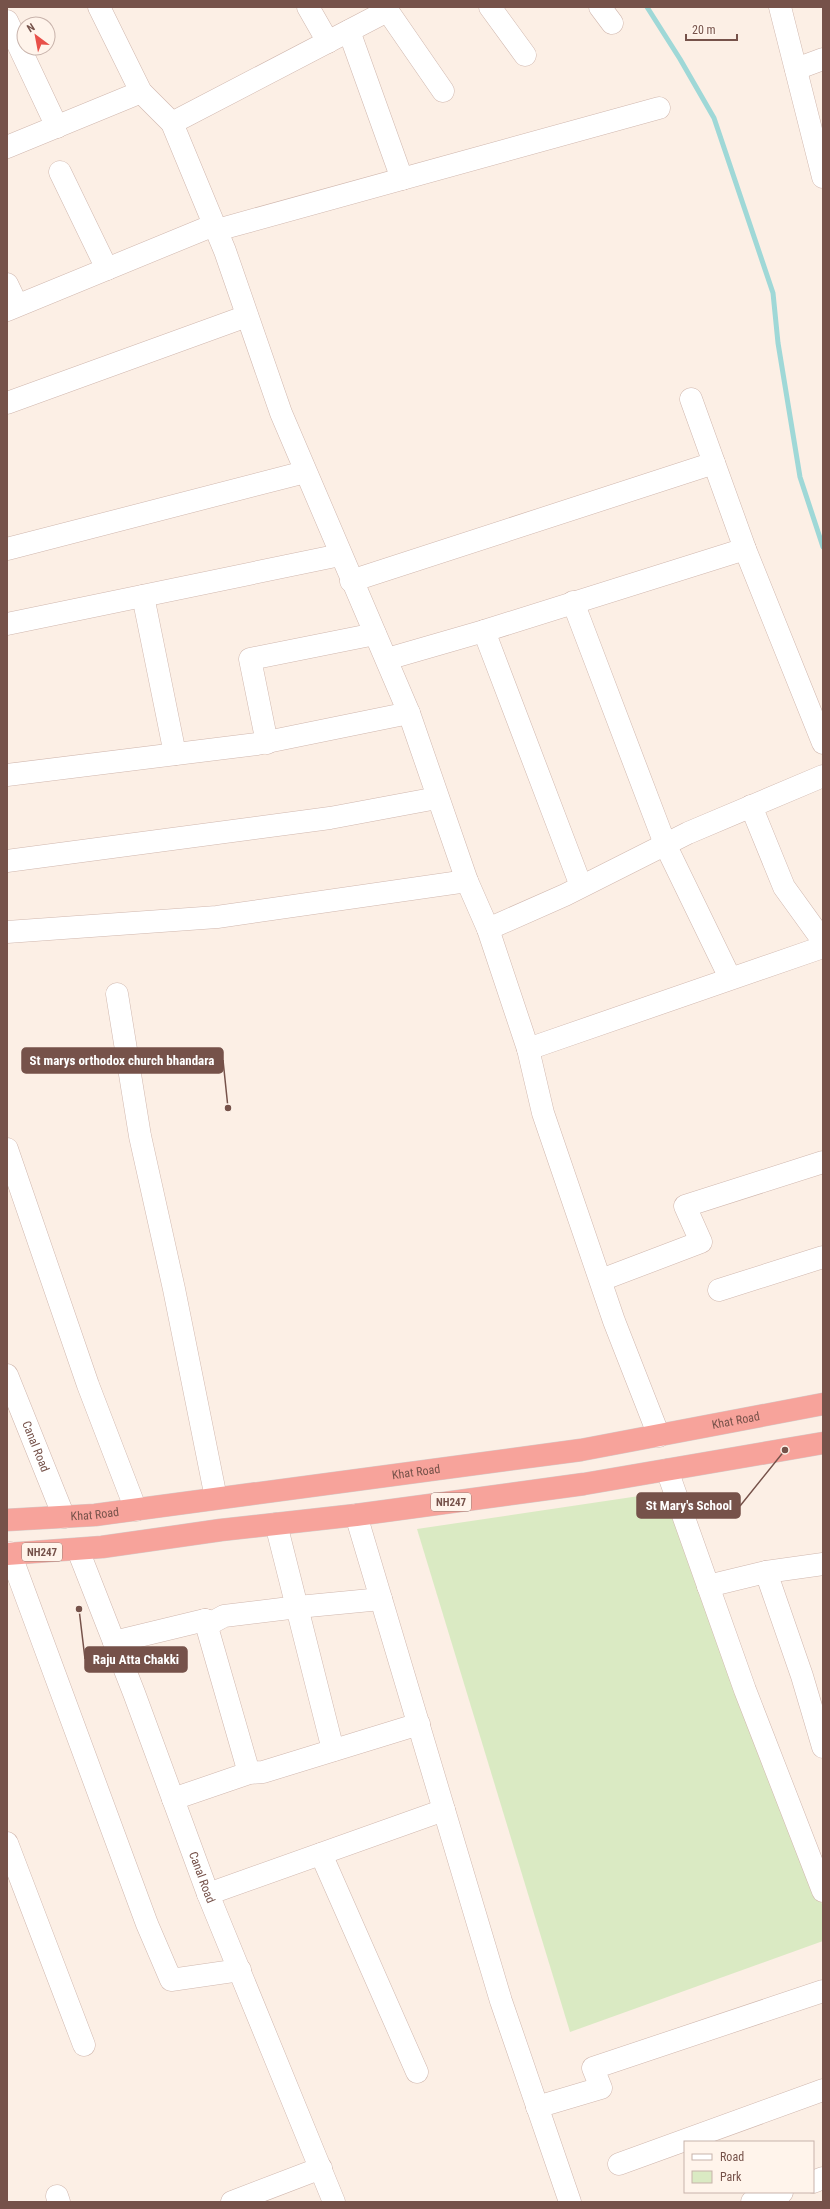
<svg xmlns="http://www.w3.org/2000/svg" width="830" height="2209" viewBox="0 0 830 2209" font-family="'Roboto Condensed',sans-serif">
<rect width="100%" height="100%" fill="#fcefe5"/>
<!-- green -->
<polygon fill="#daeac3" points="666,1492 823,1907 823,1941 570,2032 417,1529"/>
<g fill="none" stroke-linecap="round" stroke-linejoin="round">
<!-- stream -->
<polyline stroke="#9fd8d7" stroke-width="5" points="647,7 680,59 714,118 773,293 778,343 800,477 823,547"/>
<!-- minor casing -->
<g stroke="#d0b7ae" stroke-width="23">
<g id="minor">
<polyline points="99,7 141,92 172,123 225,251 281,413 409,713 467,881 488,929 528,1049 543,1113 614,1321 659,1436"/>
<polyline points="308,7 328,42"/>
<polyline points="385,7 443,91"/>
<polyline points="490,7 525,55"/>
<polyline points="600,7 612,23"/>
<polyline points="780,7 823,177"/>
<polyline points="7,21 57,127"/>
<polyline points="349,31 402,179"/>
<polyline points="796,69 823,59"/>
<polyline points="172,123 387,11"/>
<polyline points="7,147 141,92"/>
<polyline points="60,172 107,269"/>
<polyline points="217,230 659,108"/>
<polyline points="7,284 17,305"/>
<polyline points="7,310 214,225"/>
<polyline points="691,399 745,549 823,743"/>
<polyline points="7,403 247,316"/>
<polyline points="7,549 305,472"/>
<polyline points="351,581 714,463"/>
<polyline points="143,596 175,754"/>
<polyline points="573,602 665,844 730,978"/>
<polyline points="7,624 340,555"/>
<polyline points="484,631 581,886"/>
<polyline points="387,659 484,631 745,549"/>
<polyline points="267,743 250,659 375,634"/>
<polyline points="7,775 257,744 409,713"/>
<polyline points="751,806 784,887 823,941"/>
<polyline points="7,861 330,818 437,798"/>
<polyline points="488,929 565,895 688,833 823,776"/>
<polyline points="7,932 217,917 467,881"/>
<polyline points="117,994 140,1136 174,1289 216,1498"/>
<polyline points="528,1049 823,947"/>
<polyline points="7,1149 88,1385 136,1510"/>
<polyline points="601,1280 701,1242 685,1206 823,1162"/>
<polyline points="719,1290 823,1257"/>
<path id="s1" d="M7 1375 64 1517"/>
<polyline points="667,1470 745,1690 823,1891"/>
<polyline points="356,1515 501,2001 570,2202"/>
<polyline points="276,1524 333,1750"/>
<path id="s2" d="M78 1550 134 1693 208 1894 334 2202"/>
<polyline points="10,1553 147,1924 171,1980 240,1970"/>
<polyline points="823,1564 766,1572 802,1676 823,1747"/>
<polyline points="708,1586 766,1572"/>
<polyline points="205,1620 249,1773"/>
<polyline points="114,1642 205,1620 213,1622 224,1616 298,1607 381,1599"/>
<polyline points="173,1799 249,1773 263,1772 419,1724"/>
<polyline points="7,1843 84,2045"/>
<polyline points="321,1854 417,2072"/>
<polyline points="208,1894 444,1810"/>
<polyline points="537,2107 601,2088 593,2068 823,1991"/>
<polyline points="619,2164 823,2090"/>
<polyline points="813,2182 823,2178"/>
<polyline points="57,2196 59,2202"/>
<polyline points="232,2202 321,2168"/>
<polyline points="752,2202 782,2192"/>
</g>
</g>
<!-- highway casing -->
<g stroke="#d6cbc9" stroke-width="23">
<g id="highway">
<path id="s3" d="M7 1520 95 1515 581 1450 823 1404"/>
<polyline points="7,1554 102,1547 221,1530 356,1515 584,1484 823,1443"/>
</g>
</g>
<!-- minor -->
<use href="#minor" stroke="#fff" stroke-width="22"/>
<!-- highway -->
<use href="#highway" stroke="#f7a39b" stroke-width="22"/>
</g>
<g text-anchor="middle" stroke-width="4" stroke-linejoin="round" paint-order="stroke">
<!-- shield labels -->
<g fill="#fff4eb" stroke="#9f837a" stroke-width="1">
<rect x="431" y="1493" width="40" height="18" rx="3"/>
<rect x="22" y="1543" width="40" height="18" rx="3"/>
</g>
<g font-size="11" font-weight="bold" fill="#76524a">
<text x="451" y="1506">NH247</text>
<text x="42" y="1556">NH247</text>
</g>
<!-- street labels -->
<g font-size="12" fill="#76524a" stroke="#fff4eb">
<text dy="4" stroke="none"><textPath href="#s3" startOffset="736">Khat Road</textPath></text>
<text dy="4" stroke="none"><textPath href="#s1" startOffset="77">Canal Road</textPath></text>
<text dy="4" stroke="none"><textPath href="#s3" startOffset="412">Khat Road</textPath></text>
<text dy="4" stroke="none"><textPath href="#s3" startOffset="88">Khat Road</textPath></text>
<text dy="4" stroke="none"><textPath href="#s2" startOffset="350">Canal Road</textPath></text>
</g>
</g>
<!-- callouts -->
<path fill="none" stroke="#76524a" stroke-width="1.5" d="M228 1108L223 1060M785 1450L740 1506M79 1609L85 1659"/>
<g fill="#76524a" stroke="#fff4eb" stroke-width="1.5">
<circle cx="228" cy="1108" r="4"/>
<circle cx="785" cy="1450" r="4"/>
<circle cx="79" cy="1609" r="4"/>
</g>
<g fill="#76524a" stroke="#76524a" stroke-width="1.5">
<rect x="22" y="1048" width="201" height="25" rx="4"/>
<rect x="637" y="1493" width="103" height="25" rx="4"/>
<rect x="85" y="1647" width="102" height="25" rx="4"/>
</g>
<g font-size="13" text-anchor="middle" font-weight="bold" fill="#fff">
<text x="122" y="1065">St marys orthodox church bhandara</text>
<text x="689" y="1510">St Mary's School</text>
<text x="136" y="1664">Raju Atta Chakki</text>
</g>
<!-- border -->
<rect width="830" height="2209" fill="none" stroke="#76524a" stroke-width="16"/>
<!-- legend -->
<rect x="684" y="2141" width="130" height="52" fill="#fff4eb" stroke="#c8b3ab"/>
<rect x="692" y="2154" width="20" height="6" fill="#ffffff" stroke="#c8b3ab"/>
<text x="720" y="2161" font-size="12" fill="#76524a">Road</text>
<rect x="692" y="2171" width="20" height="12" fill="#daeac3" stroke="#c8b3ab"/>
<text x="720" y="2181" font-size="12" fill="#76524a">Park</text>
<!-- north arrow -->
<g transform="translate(36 36) rotate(328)"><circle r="19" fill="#fff4eb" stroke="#c8b3ab"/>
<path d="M0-3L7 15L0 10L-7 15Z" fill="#e85049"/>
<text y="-6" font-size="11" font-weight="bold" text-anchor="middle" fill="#76524a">N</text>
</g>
<!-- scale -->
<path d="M686 34v6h51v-6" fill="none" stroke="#76524a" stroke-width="2"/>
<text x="692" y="34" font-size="12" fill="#76524a" stroke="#fff4eb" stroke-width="3" paint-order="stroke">20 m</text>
</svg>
